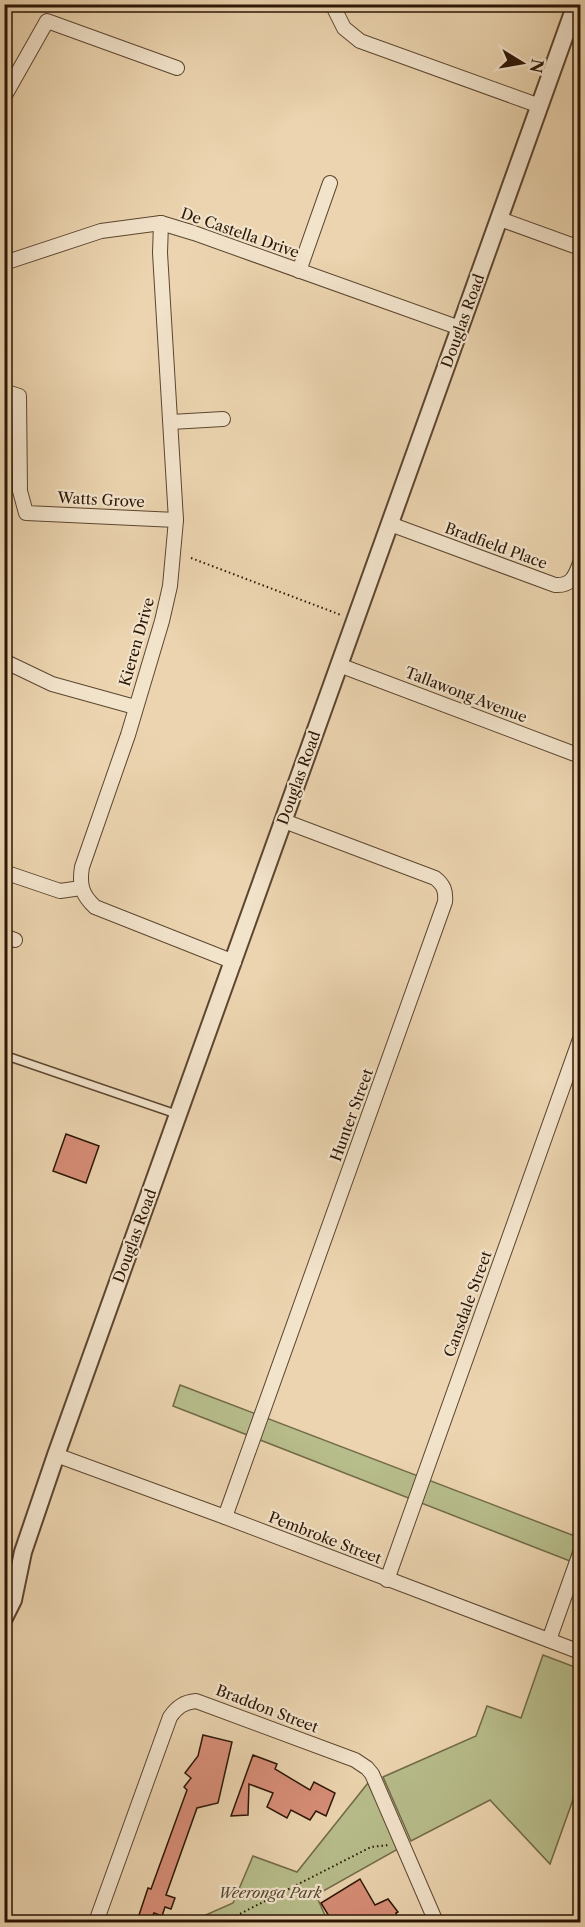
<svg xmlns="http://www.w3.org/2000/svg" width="585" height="1927" viewBox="0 0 585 1927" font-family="'Libre Caslon Text',serif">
<rect width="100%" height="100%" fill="#ebd4af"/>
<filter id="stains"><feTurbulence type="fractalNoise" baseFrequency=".00333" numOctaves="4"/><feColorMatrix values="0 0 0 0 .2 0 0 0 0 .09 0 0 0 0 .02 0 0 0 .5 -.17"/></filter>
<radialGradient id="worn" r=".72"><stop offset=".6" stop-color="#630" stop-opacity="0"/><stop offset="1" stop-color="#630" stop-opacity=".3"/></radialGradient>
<!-- green -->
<g fill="#b7bd8b" stroke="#726a48" stroke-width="1.5">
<polygon points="180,1385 580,1538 580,1565 173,1406"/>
<polygon points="543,1655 580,1669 580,1780 550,1864 490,1800 411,1841 383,1777 476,1736 487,1706 521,1718"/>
<polygon points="368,1783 398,1849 316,1895 328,1922 190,1922 233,1903 253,1856 297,1872"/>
</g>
<!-- building -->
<g fill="#d78d77" stroke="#2c1606" stroke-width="1.5">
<polygon points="66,1134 99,1146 86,1183 53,1171"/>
<polygon points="203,1735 232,1742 218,1803 197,1808 166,1895 175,1898 171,1909 165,1907 162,1916 154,1913 149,1923 138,1918 148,1888 151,1889 187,1790 184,1787 191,1778 185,1773 198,1756"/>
<polygon points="253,1755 277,1764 275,1769 310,1790 314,1782 335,1793 326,1816 316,1811 310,1820 291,1810 287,1818 267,1807 273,1793 249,1784 248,1815 231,1816"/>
<polygon points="360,1879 375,1905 388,1899 398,1912 396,1913 397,1917 387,1923 333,1923 321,1903"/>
</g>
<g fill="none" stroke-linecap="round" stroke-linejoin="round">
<!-- service casing -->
<g stroke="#5c4630" stroke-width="10">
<polyline id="service" points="4,1055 179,1115"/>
</g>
<!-- minor casing -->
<g stroke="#5c4630" stroke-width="16">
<g id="minor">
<polyline points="332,4 344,28 360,41 540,106"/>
<polyline points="4,97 47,21 177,68"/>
<polyline points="500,219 580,248"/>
<path d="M161 223 160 253 176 520 170 586 162 621 128 735 82 867C79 885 82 895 95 907L234 962"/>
<polyline points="4,263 101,231 161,223 194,233 460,328"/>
<polyline points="299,271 330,183"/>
<polyline points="4,391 19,396 20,491 26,513 176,520"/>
<polyline points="171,422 223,419"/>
<path d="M390 524 555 585C571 586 575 577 580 563"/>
<polyline points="4,661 52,684 135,707"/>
<polyline points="339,665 580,756"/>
<polyline points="4,872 60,891 81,888"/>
<polyline points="4,936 15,940"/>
<polyline points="56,1455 225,1517 580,1652"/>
<path d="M225 1517 445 902C446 891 444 885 435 878L284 821"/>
<polyline points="387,1580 580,1039"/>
<polyline points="549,1640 580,1553"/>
<path d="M96 1922 170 1717C177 1707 184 1702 196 1701L355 1760 367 1768 372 1774 436 1922"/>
</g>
</g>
<!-- tertiary casing -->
<g stroke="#5c4630" stroke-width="20">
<polyline id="tertiary" points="4,1618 13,1600 23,1552 56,1455 576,4"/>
</g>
<!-- path -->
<g stroke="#2c1606" stroke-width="2" stroke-dasharray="1.5 3" stroke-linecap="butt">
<polyline points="191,558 341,615"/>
<polyline points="224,1922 371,1847 389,1845"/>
</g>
<!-- service -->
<use href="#service" stroke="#f2e3cb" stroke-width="7"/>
<!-- minor -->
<use href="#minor" stroke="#f2e3cb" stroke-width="14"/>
<!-- tertiary -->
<use href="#tertiary" stroke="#f2e3cb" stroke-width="16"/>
</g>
<g text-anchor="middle" stroke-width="4.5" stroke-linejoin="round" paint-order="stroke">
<!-- street labels -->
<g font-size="15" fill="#2c1606" stroke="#f2e3cb">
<text transform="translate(240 233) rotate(19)" y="5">De Castella Drive</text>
<text transform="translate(463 321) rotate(-70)" y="5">Douglas Road</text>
<text transform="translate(101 500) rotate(3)" y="5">Watts Grove</text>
<text transform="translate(496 546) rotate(20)" y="5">Bradfield Place</text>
<text transform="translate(137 642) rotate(-74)" y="5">Kieren Drive</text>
<text transform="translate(466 695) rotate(21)" y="5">Tallawong Avenue</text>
<text transform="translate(299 778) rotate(-70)" y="5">Douglas Road</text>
<text transform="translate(352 1115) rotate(-70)" y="5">Hunter Street</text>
<text transform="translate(135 1236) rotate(-70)" y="5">Douglas Road</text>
<text transform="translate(468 1304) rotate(-70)" y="5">Cansdale Street</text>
<text transform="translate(325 1538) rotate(21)" y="5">Pembroke Street</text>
<text transform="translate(267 1709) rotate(21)" y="5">Braddon Street</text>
</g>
<!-- park labels -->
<g font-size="15" font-style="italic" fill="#56482e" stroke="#f2e3cb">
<text x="270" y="1898">Weeronga Park</text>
</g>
</g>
<!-- margin -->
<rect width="585" height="1927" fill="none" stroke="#ebd4af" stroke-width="24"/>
<rect x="6" y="6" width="573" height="1915" fill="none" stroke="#2c1606" stroke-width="3"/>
<rect x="12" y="12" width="561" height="1903" fill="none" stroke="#2c1606" stroke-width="1.5"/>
<!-- north arrow -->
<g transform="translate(522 63) rotate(101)" stroke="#f2e3cb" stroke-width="4.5" paint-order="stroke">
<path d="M0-4.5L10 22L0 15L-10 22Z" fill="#2c1606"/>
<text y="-9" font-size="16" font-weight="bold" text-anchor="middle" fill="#2c1606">N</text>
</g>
<rect width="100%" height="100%" filter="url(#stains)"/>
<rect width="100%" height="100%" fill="url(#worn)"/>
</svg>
